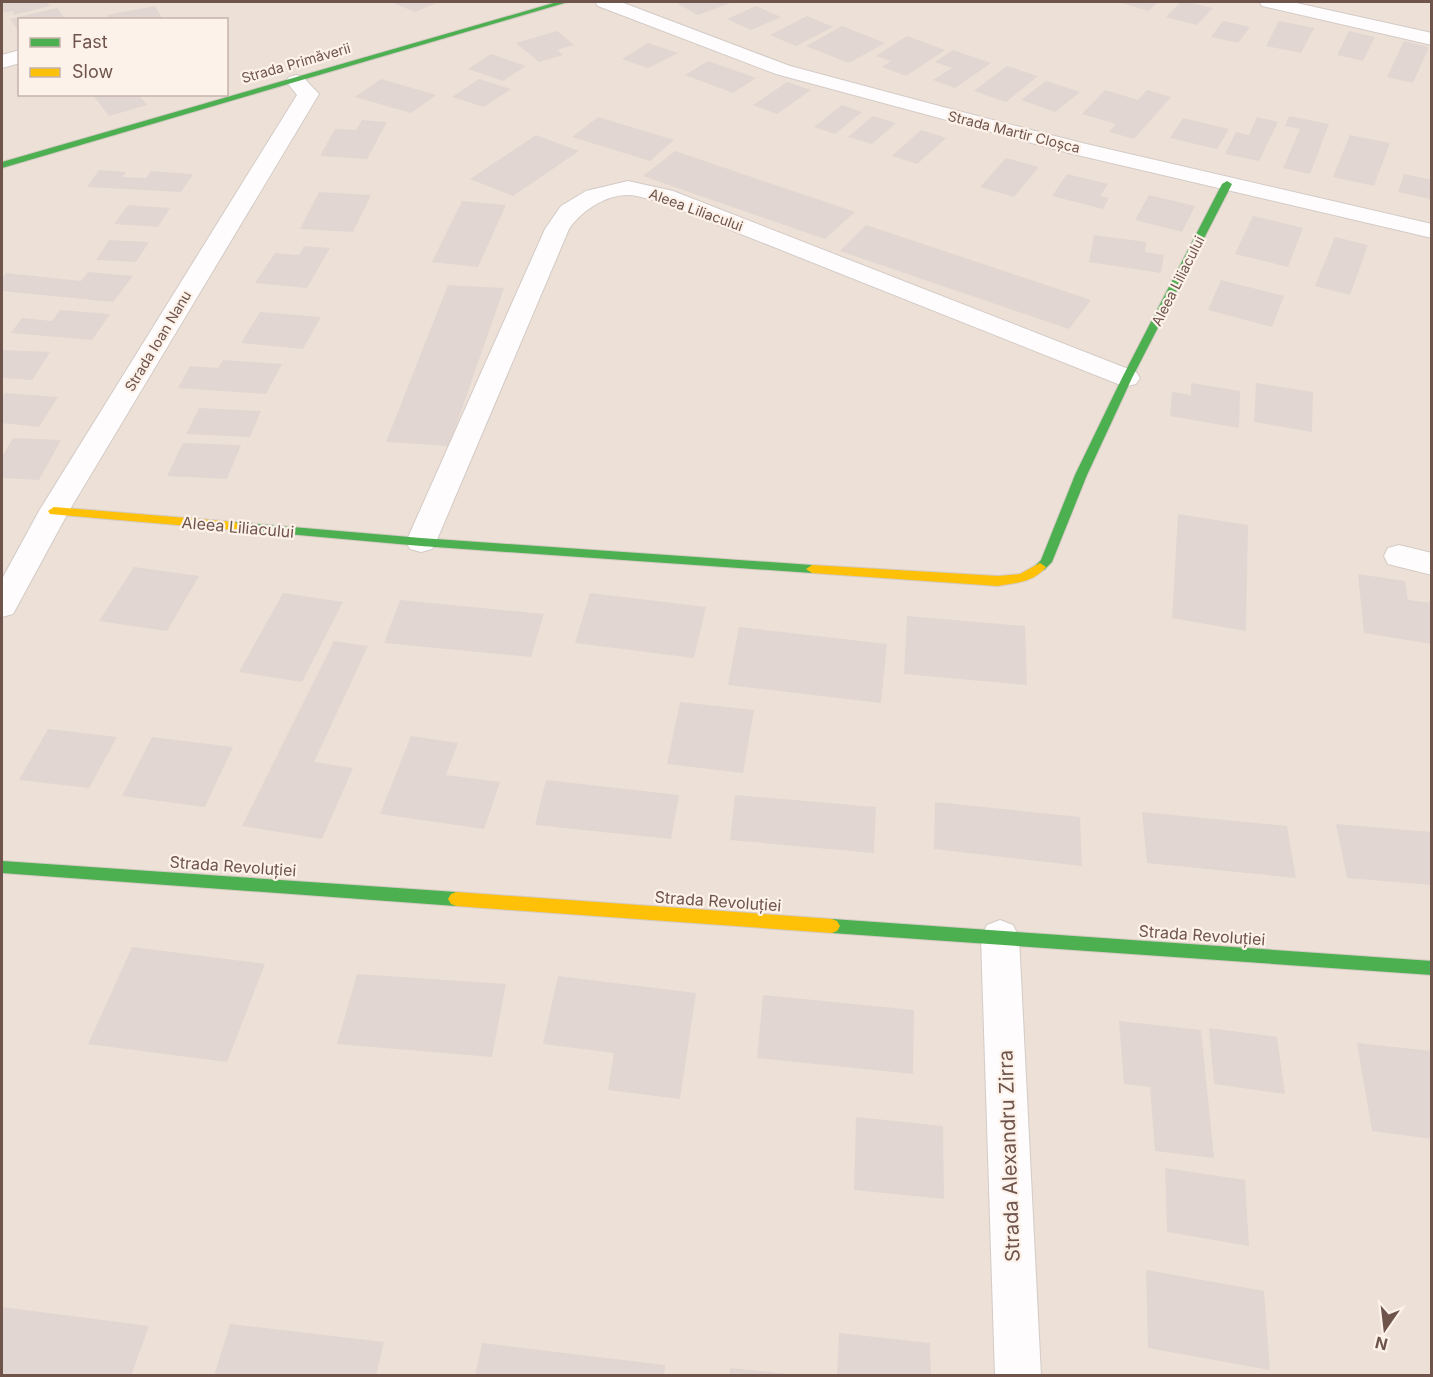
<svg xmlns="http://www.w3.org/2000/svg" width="1433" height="1377" viewBox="0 0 1433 1377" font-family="Inter,sans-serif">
<rect width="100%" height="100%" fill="#f5eee8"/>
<!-- residential -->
<path fill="#ede0d6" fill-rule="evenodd" d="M2 2H1431V1375H2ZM20 20H226V94H20Z"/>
<!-- building -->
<g fill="#e1d6d1">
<polygon points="2,2 47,2 50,6 14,15 12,11 4,13"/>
<polygon points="391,2 439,2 415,12"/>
<polygon points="675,2 733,2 698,15"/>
<polygon points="1122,2 1158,2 1149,11 1121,3"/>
<polygon points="1181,2 1187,2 1213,8 1197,25 1166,17"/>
<polygon points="155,6 163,20 109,20 107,15"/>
<polygon points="756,6 781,17 751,30 727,19"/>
<polygon points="57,8 66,20 20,20 20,33 10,19"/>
<polygon points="807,16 833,27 796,46 770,35"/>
<polygon points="1223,21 1250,27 1238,43 1211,37"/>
<polygon points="1279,21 1314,28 1301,53 1266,46"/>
<polygon points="842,26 885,43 849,63 806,46"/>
<polygon points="557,31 574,45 557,50 563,55 539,62 516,43"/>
<polygon points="1349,31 1375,37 1363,61 1337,55"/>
<polygon points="907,36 945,50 906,76 882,67 891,61 876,56"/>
<polygon points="1404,41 1429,47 1413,83 1387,77"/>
<polygon points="648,43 678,53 648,68 622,59"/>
<polygon points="953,50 991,63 955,88 933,80 952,68 935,62"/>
<polygon points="491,54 526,66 503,81 468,69"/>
<polygon points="708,61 756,78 733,93 685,75"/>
<polygon points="1007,66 1038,76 1006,102 974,91"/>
<polygon points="381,79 436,95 411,113 355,97"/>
<polygon points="479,79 511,89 484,107 452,97"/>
<polygon points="1046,81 1080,92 1055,112 1021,100"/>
<polygon points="787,82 811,90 777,114 753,105"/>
<polygon points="1105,90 1138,100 1147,90 1171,97 1134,139 1109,132 1116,124 1082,114"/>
<polygon points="92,94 138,94 147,105 109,116"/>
<polygon points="842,105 862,112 835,134 814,127"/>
<polygon points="873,116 896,123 872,144 848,137"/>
<polygon points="1289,116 1329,124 1310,174 1283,168 1300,129 1285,126"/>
<polygon points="598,117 674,140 650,161 572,137"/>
<polygon points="1257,117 1278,122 1259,161 1225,154 1236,132 1249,135"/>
<polygon points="1183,118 1229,129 1217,149 1170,138"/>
<polygon points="362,120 387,122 367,159 320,156 335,129 356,130"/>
<polygon points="921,130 946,138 917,164 892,156"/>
<polygon points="536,135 579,151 513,196 470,179"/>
<polygon points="1350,135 1390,143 1374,186 1333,177"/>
<polygon points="675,151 855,212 825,239 643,176"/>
<polygon points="1006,158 1039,167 1014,197 980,187"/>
<polygon points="99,170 126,172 122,177 146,178 151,171 193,174 181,192 87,187"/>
<polygon points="1067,174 1108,184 1100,196 1109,198 1103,209 1052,196"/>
<polygon points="1404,174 1432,180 1430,199 1398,192"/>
<polygon points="319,192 371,195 353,232 300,229"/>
<polygon points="1149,195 1195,206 1182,232 1135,220"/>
<polygon points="462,201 506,205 478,267 432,262"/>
<polygon points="128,205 170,208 158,227 114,224"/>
<polygon points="1253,216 1303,228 1288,267 1235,254"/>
<polygon points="866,225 1091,300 1069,329 840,251"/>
<polygon points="1094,235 1146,242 1145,252 1164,255 1161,273 1089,262"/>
<polygon points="1335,237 1368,245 1350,295 1315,286"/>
<polygon points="109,240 149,242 136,262 96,260"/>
<polygon points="304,246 330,248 307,288 255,283 275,253 299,255"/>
<polygon points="88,272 133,276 113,302 2,291 2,278 6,273 81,281"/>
<polygon points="1221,280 1284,296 1272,327 1208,310"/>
<polygon points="448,285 504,288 449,446 386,442"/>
<polygon points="60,310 110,314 92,340 11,333 22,318 52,321"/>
<polygon points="260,312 321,317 303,349 241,343"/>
<polygon points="2,350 50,352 32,380 2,378"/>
<polygon points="223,360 282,364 266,394 178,388 190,366 218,368"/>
<polygon points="1191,383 1240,391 1239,428 1170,416 1172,392 1191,395"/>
<polygon points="1256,383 1313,392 1312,432 1254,422"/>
<polygon points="5,393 58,397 39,427 2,423 2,397"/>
<polygon points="199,408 261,411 250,437 186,434"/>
<polygon points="13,438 61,440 39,480 2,478 2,457"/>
<polygon points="183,443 241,445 227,479 167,476"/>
<polygon points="1178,514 1248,525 1246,631 1172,618"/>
<polygon points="134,567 199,576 167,631 99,621"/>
<polygon points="1358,574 1405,581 1408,600 1432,603 1432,644 1364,633"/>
<polygon points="283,593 343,602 302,682 239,672"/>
<polygon points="590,593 706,607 694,658 575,643"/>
<polygon points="400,600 544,614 531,657 384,643"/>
<polygon points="907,616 1025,626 1027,685 904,674"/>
<polygon points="739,627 887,644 881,703 728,685"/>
<polygon points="334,641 368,646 314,762 353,768 322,839 242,826"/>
<polygon points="680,702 754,710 743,773 667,764"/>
<polygon points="48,729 117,737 89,788 19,780"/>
<polygon points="411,736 458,743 446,775 500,782 484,829 380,814"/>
<polygon points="152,737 233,747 205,807 122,796"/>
<polygon points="546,780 679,795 671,839 535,825"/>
<polygon points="735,795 876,807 874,853 730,840"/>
<polygon points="935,802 1080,817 1082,866 934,849"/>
<polygon points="1142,812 1287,826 1296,878 1147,863"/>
<polygon points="1336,824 1432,832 1432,885 1347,878"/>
<polygon points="132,947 265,964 227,1062 88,1044"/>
<polygon points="357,974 506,984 492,1057 337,1044"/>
<polygon points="558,976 696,993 680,1099 608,1090 614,1053 543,1044"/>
<polygon points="763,995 914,1010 913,1074 757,1058"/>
<polygon points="1119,1021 1201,1030 1214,1158 1155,1151 1150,1087 1124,1084"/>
<polygon points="1209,1028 1277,1037 1285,1094 1214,1084"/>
<polygon points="1357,1043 1432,1051 1432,1139 1372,1131"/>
<polygon points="856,1117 943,1126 944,1199 854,1190"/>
<polygon points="1165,1168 1245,1180 1249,1246 1167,1232"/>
<polygon points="1146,1270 1264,1291 1270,1370 1148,1348"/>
<polygon points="2,1307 149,1326 131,1376 2,1376"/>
<polygon points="230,1324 384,1342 376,1376 214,1376"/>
<polygon points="839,1333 930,1343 931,1376 837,1376"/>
<polygon points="482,1343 665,1365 664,1376 475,1376"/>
<polygon points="730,1368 788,1374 788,1376 730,1376"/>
</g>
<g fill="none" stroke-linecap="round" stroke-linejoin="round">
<!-- street casing -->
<g stroke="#d3cbc7" stroke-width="2">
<g id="street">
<polygon points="595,2 621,2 790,66 943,107 1082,143 1432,224 1432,238 1073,154 776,74 598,6"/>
<polygon points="1260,2 1292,2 1432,33 1432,45 1262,6"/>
<polygon points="20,50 20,63 2,68 2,55"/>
<polygon points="296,75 303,77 319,94 69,511 13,614 2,617 2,579 39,511 297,95 286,81 289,77"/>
<path d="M628 181 673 191 1136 372 1140 378 1136 384 1127 386 1118 384 658 201C649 199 639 196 630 195 606 194 581 211 569 229L436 542 432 549 421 552 410 549 406 542 545 229 561 206 586 191Z"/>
<polygon points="1399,545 1432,553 1432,575 1388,564 1384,556 1388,548"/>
<polygon points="1000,920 1013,925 1019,937 1041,1376 995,1376 981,937 987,925"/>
</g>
</g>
<!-- fast casing -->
<g stroke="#d4cac4" stroke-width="2">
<g id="fast">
<polygon points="557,2 568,2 2,168 2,162"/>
<polygon points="1227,181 1232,184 1132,378 1087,475 1052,562 1044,570 1036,570 1034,567 1041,560 1075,475 1122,378 1222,184"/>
<polygon points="235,522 421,538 812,565 818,569 812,573 421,546 231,529 229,526 231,523"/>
<polygon points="2,861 456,892 461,894 464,899 461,904 456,906 2,873"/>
<polygon points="832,919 1432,961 1432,975 832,933 827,931 824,926 827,921"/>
</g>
</g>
<!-- slow casing -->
<g stroke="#d4cac4" stroke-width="2">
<g id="slow">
<polygon points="54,507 235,522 241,526 235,530 50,514 48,511"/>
<path d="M1040 563 1046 567C1034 582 1016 583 998 586L812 573 806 569 812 565 998 576 1020 574Z"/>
<polygon points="456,892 832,919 837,921 840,926 837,931 832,933 456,906 451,904 448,899 451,894"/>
</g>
</g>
<!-- street -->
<use href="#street" fill="#fefcfc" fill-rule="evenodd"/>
<!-- fast -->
<use href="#fast" fill="#4caf50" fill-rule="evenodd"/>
<!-- slow -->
<use href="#slow" fill="#ffc107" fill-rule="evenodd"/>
</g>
<g text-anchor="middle" stroke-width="4.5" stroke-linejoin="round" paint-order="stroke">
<!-- far-street labels -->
<g font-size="14" fill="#6f544c" stroke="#fdf2e9">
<text transform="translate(296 63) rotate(-16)" y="5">Strada Primăverii</text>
<text transform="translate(1014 132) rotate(14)" y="5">Strada Martir Cloșca</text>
<text transform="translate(696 210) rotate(20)" y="5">Aleea Liliacului</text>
<text transform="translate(1178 281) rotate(-63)" y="5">Aleea Liliacului</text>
<text transform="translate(158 341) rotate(-59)" y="5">Strada Ioan Nanu</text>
</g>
<!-- street labels -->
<g font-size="16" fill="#6f544c" stroke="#fdf2e9">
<text transform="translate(238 527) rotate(5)" y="6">Aleea Liliacului</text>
<text transform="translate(233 866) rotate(4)" y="6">Strada Revoluției</text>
<text transform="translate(718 901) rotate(4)" y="6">Strada Revoluției</text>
<text transform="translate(1202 935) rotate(4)" y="6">Strada Revoluției</text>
</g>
<!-- near-street labels -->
<g font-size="20" fill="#6f544c" stroke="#fdf2e9">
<text transform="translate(1009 1156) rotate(-92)" y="7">Strada Alexandru Zirra</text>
</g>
</g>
<!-- border -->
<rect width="1433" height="1377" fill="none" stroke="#6f544c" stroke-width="6"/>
<!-- legend -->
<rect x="18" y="18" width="210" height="78" fill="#fdf2e9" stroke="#c4b3aa" stroke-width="1.5"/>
<rect x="30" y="38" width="30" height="9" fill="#4caf50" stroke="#c4b3aa" stroke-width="1.5"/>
<text x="72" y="48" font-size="18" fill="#6f544c">Fast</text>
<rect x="30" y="68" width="30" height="9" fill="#ffc107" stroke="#c4b3aa" stroke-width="1.5"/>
<text x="72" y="78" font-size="18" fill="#6f544c">Slow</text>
<!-- north arrow -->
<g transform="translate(1385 1329) rotate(194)" stroke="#fdf2e9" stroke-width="4.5" paint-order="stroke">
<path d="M0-4.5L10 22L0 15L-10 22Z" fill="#6f544c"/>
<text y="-9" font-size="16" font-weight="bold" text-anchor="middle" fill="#6f544c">N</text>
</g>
</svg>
